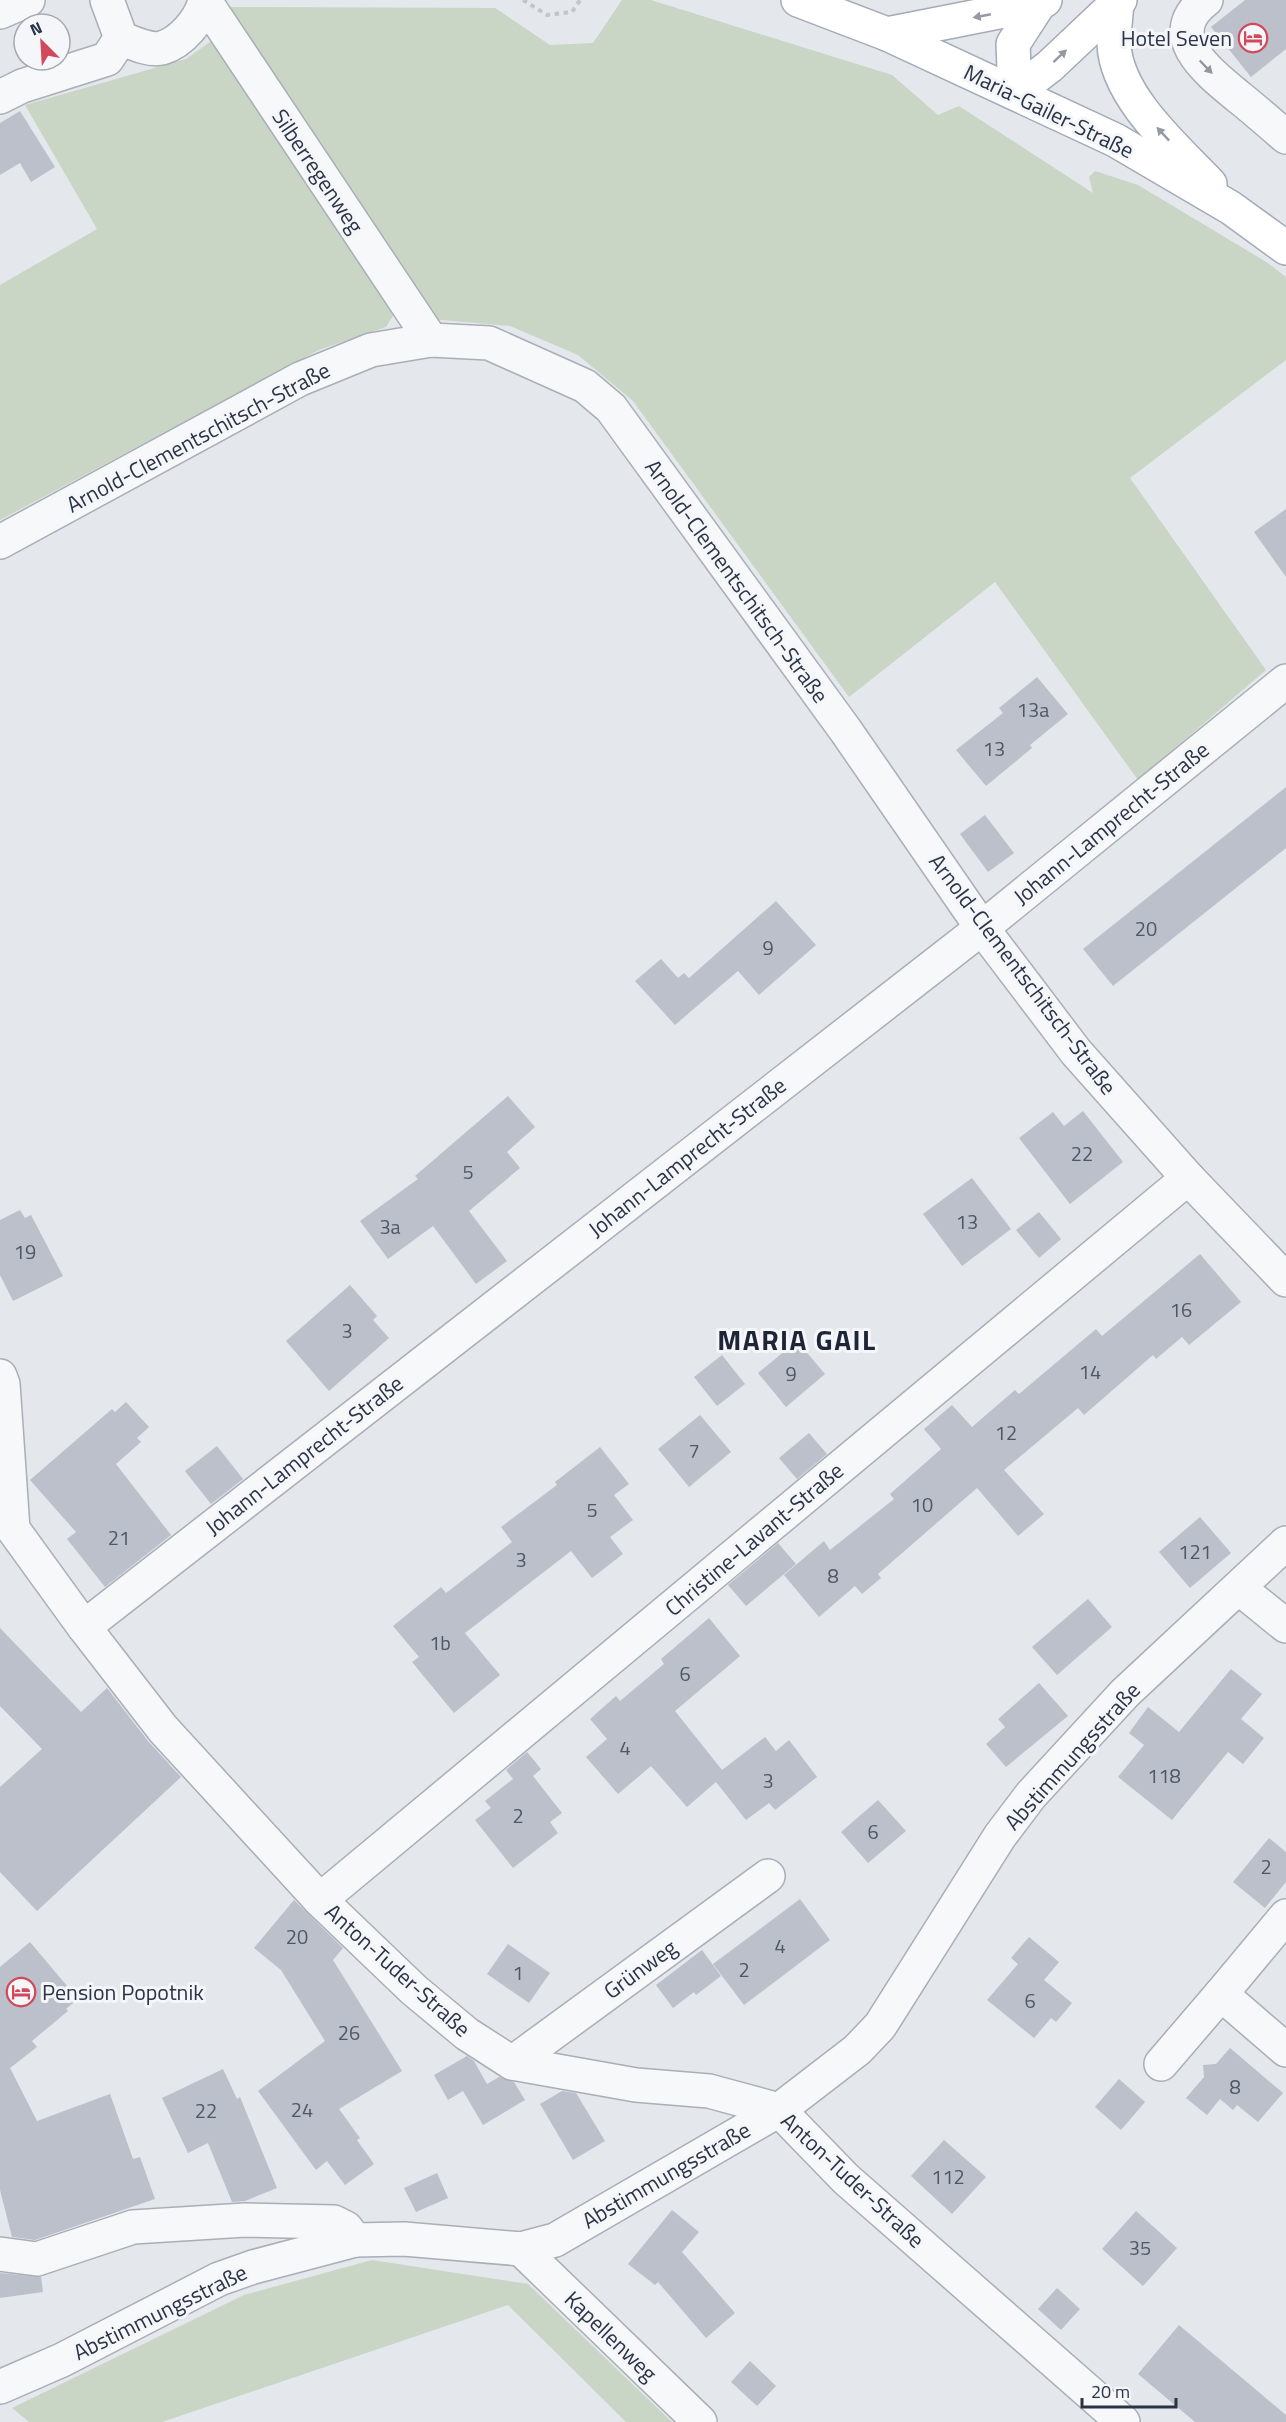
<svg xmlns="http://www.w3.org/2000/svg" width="1286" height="2422" viewBox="0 0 1286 2422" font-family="'Titillium Web',sans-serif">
<rect width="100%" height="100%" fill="#e4e7ec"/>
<!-- green -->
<g fill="#c9d6c5">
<polygon points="622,0 651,0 892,75 938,115 959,106 1093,193 1089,177 1095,171 1138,185 1268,263 1286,277 1286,360 1130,478 1266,670 1138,780 995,582 849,697 633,401 578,355 510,326 430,319 224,7 495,8 550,45 593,43"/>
<polygon points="214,39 397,309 386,327 319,350 0,520 0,285 97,229 25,105 186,59"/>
<polygon points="372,2260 528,2284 672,2422 626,2422 508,2305 162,2422 29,2422 12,2408 244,2295"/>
</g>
<!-- building -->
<g fill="#bbc0ca">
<polygon points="1245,0 1286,0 1286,49 1251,77 1211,27"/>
<polygon points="20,111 55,167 31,182 20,163 0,175 0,123"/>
<polygon points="1286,509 1286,577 1254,532"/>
<polygon points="1037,677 1068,714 1030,745 1032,748 986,786 956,750 1003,713 999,708"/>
<polygon points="1286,787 1286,848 1113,986 1083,949"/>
<polygon points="985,815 1014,853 988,872 960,834"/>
<polygon points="776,901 816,945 759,995 738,971 675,1025 635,981 661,959 678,978 684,973 689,978"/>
<polygon points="508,1096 535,1127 507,1152 520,1168 469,1211 507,1261 476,1284 433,1226 388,1259 360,1221 418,1179 415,1176"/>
<polygon points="1083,1111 1123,1162 1070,1204 1019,1138 1053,1112 1064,1126"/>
<polygon points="972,1178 1011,1229 962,1266 923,1214"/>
<polygon points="20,1210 25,1218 31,1215 63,1276 13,1301 0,1275 0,1220"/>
<polygon points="1039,1212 1061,1239 1039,1258 1016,1230"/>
<polygon points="1200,1254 1241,1302 1189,1345 1182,1337 1156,1359 1153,1355 1084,1415 1078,1408 1004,1470 1044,1514 1018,1536 977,1488 878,1574 881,1578 862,1594 855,1586 819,1617 784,1575 824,1541 830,1550 894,1499 890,1494 941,1449 924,1429 952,1405 972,1427 1015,1390 1019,1394 1096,1329 1102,1336"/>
<polygon points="350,1285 377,1316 373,1320 389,1338 329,1391 286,1341"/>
<polygon points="797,1341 825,1374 786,1407 758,1373"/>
<polygon points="722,1355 745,1384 717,1406 694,1377"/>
<polygon points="126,1402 149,1427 137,1438 141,1442 116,1464 171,1535 105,1587 67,1539 76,1532 30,1480 112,1409 115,1412"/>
<polygon points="700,1415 731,1452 689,1487 658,1449"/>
<polygon points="809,1433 827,1454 797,1479 779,1458"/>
<polygon points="217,1446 243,1479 211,1504 185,1471"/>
<polygon points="600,1447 629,1484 614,1495 633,1520 610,1537 623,1554 592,1578 571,1551 465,1633 500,1675 454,1713 412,1662 419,1657 393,1626 441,1587 446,1593 512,1542 501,1527 557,1485 555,1482"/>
<polygon points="1200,1517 1231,1553 1190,1588 1159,1552"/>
<polygon points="778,1543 796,1564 746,1606 728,1585"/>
<polygon points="1088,1599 1112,1627 1057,1675 1032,1647"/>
<polygon points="709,1618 740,1656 675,1711 722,1770 765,1737 776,1751 789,1740 817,1777 775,1810 769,1803 746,1820 716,1782 687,1807 651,1766 618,1794 586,1757 607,1739 590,1719 616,1696 620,1701 664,1664 661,1659"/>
<polygon points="0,1628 81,1712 107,1688 148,1741 181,1777 37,1911 0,1872 0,1787 42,1749 0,1706"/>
<polygon points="1231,1669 1262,1694 1241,1719 1264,1738 1243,1764 1228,1752 1172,1820 1118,1777 1144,1745 1129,1733 1148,1707 1179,1732"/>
<polygon points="1039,1683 1068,1716 1006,1767 986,1744 1005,1727 998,1719"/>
<polygon points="527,1752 541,1769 533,1776 562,1813 550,1822 558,1833 513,1868 475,1820 491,1808 485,1801 513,1779 506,1770"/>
<polygon points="878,1800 906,1831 868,1863 841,1832"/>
<polygon points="1269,1838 1286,1852 1286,1882 1265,1908 1233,1882"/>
<polygon points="800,1899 830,1940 744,2005 713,1964"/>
<polygon points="294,1900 343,1948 333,1960 402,2071 339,2109 360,2138 357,2140 374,2164 345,2185 327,2161 316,2170 258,2091 325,2041 281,1970 254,1948"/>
<polygon points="1029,1937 1059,1962 1044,1980 1072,2003 1056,2022 1051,2018 1034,2038 987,2000 1018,1964 1011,1958"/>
<polygon points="30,1942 78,1999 66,2009 68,2011 32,2041 37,2047 10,2068 37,2121 110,2094 133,2159 140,2157 155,2199 35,2240 12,2237 0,2190 0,1967"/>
<polygon points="508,1944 550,1973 529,2003 487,1974"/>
<polygon points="702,1950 721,1976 696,1995 694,1992 673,2008 656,1985"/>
<polygon points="1230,2048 1283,2093 1258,2122 1237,2105 1233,2110 1220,2099 1207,2115 1186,2098 1204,2077 1203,2065 1216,2064"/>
<polygon points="467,2056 474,2061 487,2084 499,2077 514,2082 525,2100 483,2125 463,2091 448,2100 434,2075"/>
<polygon points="223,2069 237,2099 240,2097 277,2188 245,2201 232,2202 208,2143 188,2153 162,2098"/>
<polygon points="1119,2079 1145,2102 1121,2130 1095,2107"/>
<polygon points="562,2091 576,2093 605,2141 573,2160 540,2104"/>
<polygon points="944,2140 986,2177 952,2214 911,2176"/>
<polygon points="437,2173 448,2198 416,2212 404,2188"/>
<polygon points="672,2210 699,2232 682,2252 735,2313 706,2338 658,2282 655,2285 628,2264"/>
<polygon points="1136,2211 1177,2248 1143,2286 1102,2249"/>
<polygon points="0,2273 41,2277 43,2292 0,2298"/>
<polygon points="1057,2288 1080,2309 1061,2330 1038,2309"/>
<polygon points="1179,2325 1286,2415 1286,2422 1195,2422 1138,2374"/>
<polygon points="750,2361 776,2386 757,2406 731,2382"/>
</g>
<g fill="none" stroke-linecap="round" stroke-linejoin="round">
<!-- minor casing -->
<g stroke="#a9aeb7" stroke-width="36">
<g id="minor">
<path d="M107 0 121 38C133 43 149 51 162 48 182 42 201 19 205 0"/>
<path d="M1206 0C1159 36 1211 74 1240 98 1255 110 1271 124 1286 137"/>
<polyline points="205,1 431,340"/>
<polyline points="0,12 28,0"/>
<polyline points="0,97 22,86 107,59 121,38"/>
<polyline points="0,542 300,379 371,350 431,340 489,343 585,386 611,408 846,731 982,928 1076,1052 1188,1178 1286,1280"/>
<polyline points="0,1376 3,1384 13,1529 84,1627 163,1729 320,1900 414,1990 467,2034 512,2063 636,2085 709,2091 779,2110 846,2179 1123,2422"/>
<polyline points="1239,1588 1286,1626"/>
<polyline points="84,1627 982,928 1286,681"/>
<polyline points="320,1900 1188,1178"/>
<polyline points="1286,1916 1221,1994 1286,2050"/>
<polyline points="512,2063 768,1876"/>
<polyline points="1161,2064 1221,1994"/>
<polyline points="521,2249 700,2422"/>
<polyline points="0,2254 37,2259 133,2227 245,2220 334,2222 346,2228 355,2240"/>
<polyline points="0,2387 62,2360 219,2279 253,2267 355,2240 404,2239 521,2249 555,2240 779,2110 857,2050 880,2026 1000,1836 1031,1795 1125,1693 1286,1543"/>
</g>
</g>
<!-- major casing -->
<g stroke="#a3abb8" stroke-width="36">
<g id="major">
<polyline points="798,0 887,34 1115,140 1231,208 1286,248"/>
<path d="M1117 2C1116 16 1114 31 1114 44 1116 97 1176 148 1210 184"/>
<polyline points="887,34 1039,4"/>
<polyline points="1015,93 1050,66 1120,0"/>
<polyline points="1015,93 1013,44 1039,4 1045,0"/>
</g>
</g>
<!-- path -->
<polyline stroke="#c2c5cb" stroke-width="4" stroke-dasharray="4.5 4.5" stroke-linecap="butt" points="523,0 547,15 572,12 580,0"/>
<!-- minor -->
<use href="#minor" stroke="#f7f8fa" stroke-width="33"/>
<!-- major -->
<use href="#major" stroke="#fff" stroke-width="33"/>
</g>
<!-- one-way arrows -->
<defs><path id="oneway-solid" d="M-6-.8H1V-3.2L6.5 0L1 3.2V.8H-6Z" transform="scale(1.5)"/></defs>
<g fill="#959aa2">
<use href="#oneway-solid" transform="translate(982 16) rotate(169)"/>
<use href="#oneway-solid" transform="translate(1060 56) rotate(-43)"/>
<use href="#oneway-solid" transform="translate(1163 134) rotate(-133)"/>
</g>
<use fill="#9196a0" href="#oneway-solid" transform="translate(1206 67) rotate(46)"/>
<!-- icons -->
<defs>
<g id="hotel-ring" transform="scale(1.5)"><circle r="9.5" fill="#f4f6f9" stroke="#d1495b" stroke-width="1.5"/><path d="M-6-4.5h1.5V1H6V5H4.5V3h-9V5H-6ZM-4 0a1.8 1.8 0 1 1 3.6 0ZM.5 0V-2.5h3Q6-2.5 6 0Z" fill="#d1495b"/></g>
</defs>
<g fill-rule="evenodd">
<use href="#hotel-ring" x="1253" y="38"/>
<use href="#hotel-ring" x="21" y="1992"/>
</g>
<g text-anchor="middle" stroke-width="6" stroke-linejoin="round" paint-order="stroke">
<!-- number labels -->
<g font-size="20" fill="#4f5766">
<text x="1033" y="717">13a</text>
<text x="994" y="756">13</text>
<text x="1146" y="936">20</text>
<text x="768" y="955">9</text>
<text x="1082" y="1161">22</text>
<text x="468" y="1179">5</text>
<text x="967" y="1229">13</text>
<text x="390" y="1234">3a</text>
<text x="25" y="1259">19</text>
<text x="1181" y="1317">16</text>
<text x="347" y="1338">3</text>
<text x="1090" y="1379">14</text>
<text x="791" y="1381">9</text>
<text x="1006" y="1440">12</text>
<text x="694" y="1458">7</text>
<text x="922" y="1512">10</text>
<text x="592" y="1517">5</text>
<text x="119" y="1545">21</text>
<text x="1195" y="1559">121</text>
<text x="521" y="1567">3</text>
<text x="833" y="1583">8</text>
<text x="440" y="1650">1b</text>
<text x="685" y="1681">6</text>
<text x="625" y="1755">4</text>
<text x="1164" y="1783">118</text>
<text x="768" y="1788">3</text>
<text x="518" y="1823">2</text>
<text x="873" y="1839">6</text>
<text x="1266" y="1874">2</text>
<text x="297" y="1944">20</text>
<text x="780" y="1953">4</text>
<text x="744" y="1977">2</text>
<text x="518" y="1980">1</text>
<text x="1030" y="2008">6</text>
<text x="349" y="2040">26</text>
<text x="1235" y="2094">8</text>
<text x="302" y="2117">24</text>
<text x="206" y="2118">22</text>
<text x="948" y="2184">112</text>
<text x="1140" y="2255">35</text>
</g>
<!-- poi labels -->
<g font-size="22" fill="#2b3445" stroke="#f4f6f9" text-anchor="end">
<text x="1232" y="46">Hotel Seven</text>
<text x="42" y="2000" text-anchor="start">Pension Popotnik</text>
</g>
<!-- street labels -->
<g font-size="22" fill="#2b3445" stroke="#f4f6f9">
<text transform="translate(1049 111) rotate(26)" y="8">Maria-Gailer-Straße</text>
<text transform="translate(318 171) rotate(56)" y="8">Silberregenweg</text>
<text transform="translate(198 437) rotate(-28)" y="8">Arnold-Clementschitsch-Straße</text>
<text transform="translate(737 581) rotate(54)" y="8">Arnold-Clementschitsch-Straße</text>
<text transform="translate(1111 823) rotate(-39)" y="8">Johann-Lamprecht-Straße</text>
<text transform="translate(1023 974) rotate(53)" y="8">Arnold-Clementschitsch-Straße</text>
<text transform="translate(687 1157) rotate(-38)" y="8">Johann-Lamprecht-Straße</text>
<text transform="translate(304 1455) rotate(-38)" y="8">Johann-Lamprecht-Straße</text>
<text transform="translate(754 1539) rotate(-40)" y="8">Christine-Lavant-Straße</text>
<text transform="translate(1072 1756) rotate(-48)" y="8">Abstimmungsstraße</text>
<text transform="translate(640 1969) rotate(-36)" y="8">Grünweg</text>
<text transform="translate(398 1970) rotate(42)" y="8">Anton-Tuder-Straße</text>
<text transform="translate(666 2175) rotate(-30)" y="8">Abstimmungsstraße</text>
<text transform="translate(853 2180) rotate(43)" y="8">Anton-Tuder-Straße</text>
<text transform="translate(160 2312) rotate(-26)" y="8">Abstimmungsstraße</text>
<text transform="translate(611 2336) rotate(44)" y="8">Kapellenweg</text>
</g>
<!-- district labels -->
<g font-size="28" font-weight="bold" letter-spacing="1.5" fill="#1d2536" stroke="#f4f6f9">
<text x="797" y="1350">MARIA GAIL</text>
</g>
</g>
<!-- north arrow -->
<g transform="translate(42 42) rotate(336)"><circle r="28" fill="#f4f6f9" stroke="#a4a8b1" stroke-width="1.5"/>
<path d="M0-4.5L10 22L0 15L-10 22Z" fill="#d1495b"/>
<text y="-9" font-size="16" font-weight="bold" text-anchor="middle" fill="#2b3445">N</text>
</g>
<!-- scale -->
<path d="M1082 2398v9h94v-9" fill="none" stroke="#2b3445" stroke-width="3"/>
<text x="1091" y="2398" font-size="18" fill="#2b3445" stroke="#f4f6f9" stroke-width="4.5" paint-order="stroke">20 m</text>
</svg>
